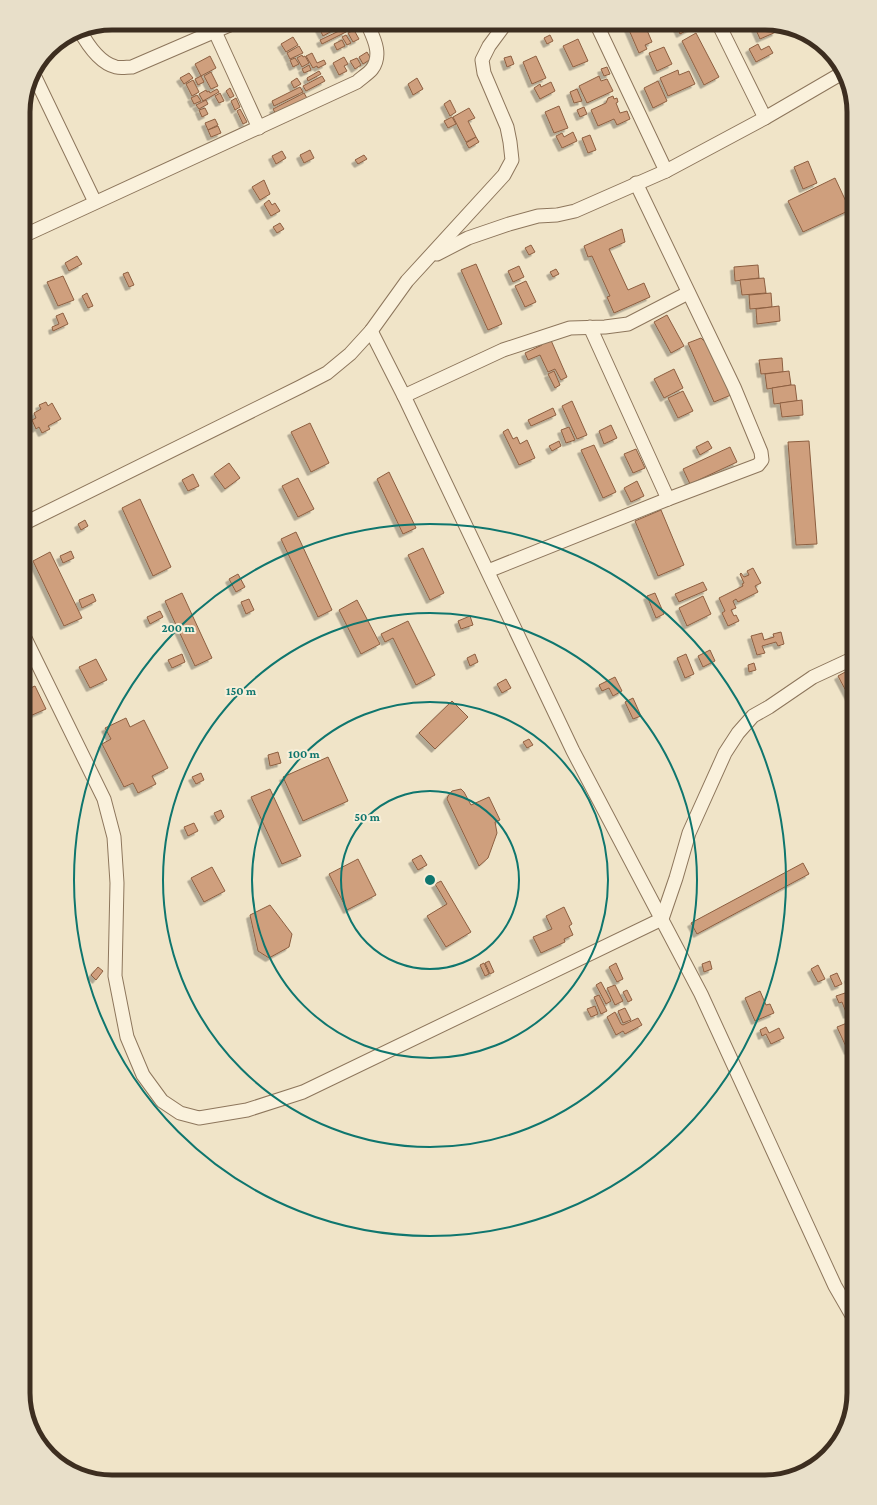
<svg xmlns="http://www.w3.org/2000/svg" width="877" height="1505" viewBox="0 0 877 1505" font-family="'Crimson Pro',serif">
<defs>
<filter id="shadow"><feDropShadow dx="-3.5" dy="3.5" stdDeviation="0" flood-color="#0004"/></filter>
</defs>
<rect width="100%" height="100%" fill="#f0e4c8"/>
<!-- building -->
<g fill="#cf9f7d" stroke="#8d5f41" filter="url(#shadow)">
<polygon points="319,23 337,23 339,27 323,36 317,24"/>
<polygon points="626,23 644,23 652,42 645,45 647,49 639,53"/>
<polygon points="675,23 694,23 695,26 680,34"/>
<polygon points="753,23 772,23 776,32 760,39"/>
<polygon points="344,26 346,32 322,44 320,40 339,31 338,29"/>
<polygon points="354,30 359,39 353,42 348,33"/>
<polygon points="696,33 719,77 704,85 682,41"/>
<polygon points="346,35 351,43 347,45 342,37"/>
<polygon points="550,35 553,41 547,44 544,38"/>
<polygon points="293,37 298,45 286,52 281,44"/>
<polygon points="578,39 588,61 573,67 563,46"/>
<polygon points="342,40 345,46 337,50 334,44"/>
<polygon points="758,44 761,50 769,46 773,53 756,62 749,49"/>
<polygon points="299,46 303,53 290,59 287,53"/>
<polygon points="664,47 672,64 657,71 649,53"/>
<polygon points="367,52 371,59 363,64 359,57"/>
<polygon points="312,53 317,63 324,60 326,64 318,68 317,66 313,68 306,56"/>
<polygon points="302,55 303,57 305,56 309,63 302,67 297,58"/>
<polygon points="210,56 216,68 201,76 195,64"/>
<polygon points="511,56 514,64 507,67 504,58"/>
<polygon points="536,56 546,78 532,84 523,62"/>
<polygon points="344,57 348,64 344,66 347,71 339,75 333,63"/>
<polygon points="295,58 299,64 293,67 290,60"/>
<polygon points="357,58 361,65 355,69 350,61"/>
<polygon points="309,65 311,70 304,73 302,69"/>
<polygon points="607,67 610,74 604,76 601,69"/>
<polygon points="678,70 679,75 689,71 695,84 668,96 660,78"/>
<polygon points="319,71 321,74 308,81 307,78"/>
<polygon points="211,72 218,86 211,89 204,76"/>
<polygon points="189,73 193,78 184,84 180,78"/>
<polygon points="201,76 204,82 198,85 195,79"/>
<polygon points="322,76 325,81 306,91 303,86"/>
<polygon points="599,76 601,81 607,79 613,91 587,103 579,86"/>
<polygon points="297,78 301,84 294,88 291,82"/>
<polygon points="417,78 423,89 413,95 408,84"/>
<polygon points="193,80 199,92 192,96 186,84"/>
<polygon points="658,81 667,101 653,108 644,88"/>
<polygon points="551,82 555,91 540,99 534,88 540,84 541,87"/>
<polygon points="300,87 303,92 274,106 272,101"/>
<polygon points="230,88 234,96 230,98 226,91"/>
<polygon points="217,89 219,92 203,101 199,94 206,90 207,92 209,91 210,93"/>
<polygon points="577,89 582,101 574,103 570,92"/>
<polygon points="220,93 224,101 219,103 215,96"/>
<polygon points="304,93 308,100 277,116 273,109"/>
<polygon points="197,95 201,101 194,104 191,98"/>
<polygon points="613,96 614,99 617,98 618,102 616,103 620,113 627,111 630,119 617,125 614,119 598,126 591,110 606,103 608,98"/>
<polygon points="236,98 240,107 235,110 231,101"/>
<polygon points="206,100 208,104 199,109 196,105"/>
<polygon points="450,100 456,112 450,116 444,104"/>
<polygon points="559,106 568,128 554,133 545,112"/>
<polygon points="584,107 587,114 580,117 577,110"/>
<polygon points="205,108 208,114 202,117 199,110"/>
<polygon points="469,108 475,118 468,121 476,137 466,142 453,117"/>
<polygon points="240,109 247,122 243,124 237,111"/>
<polygon points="452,117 456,124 448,128 444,121"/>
<polygon points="215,119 218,125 208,130 205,123"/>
<polygon points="218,126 221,133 211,137 208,130"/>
<polygon points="573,132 577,141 562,148 556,136 562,133 564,137"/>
<polygon points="590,135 596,150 588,153 582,138"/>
<polygon points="476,137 479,142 469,148 466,143"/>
<polygon points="310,150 314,158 304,163 300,155"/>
<polygon points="282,151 286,158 276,164 272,156"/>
<polygon points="364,155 367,159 358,164 355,160"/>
<polygon points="808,161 817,183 803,189 794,167"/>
<polygon points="835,178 850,210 803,232 788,201"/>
<polygon points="264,180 270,194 260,200 252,187"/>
<polygon points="269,200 272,205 275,203 280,211 271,216 264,204"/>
<polygon points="280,223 284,229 277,233 273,227"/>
<polygon points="622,229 625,242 609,249 628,290 644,283 650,297 614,313 607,297 610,296 592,256 588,257 584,246"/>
<polygon points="531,245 535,252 529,255 525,248"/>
<polygon points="77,256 82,264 69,271 65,263"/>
<polygon points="476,264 502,324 488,330 461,270"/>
<polygon points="758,265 759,278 735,281 734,267"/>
<polygon points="519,266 524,277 513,282 508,271"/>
<polygon points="556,269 559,274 553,277 550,272"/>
<polygon points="128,272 134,285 129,287 123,274"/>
<polygon points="63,276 74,300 58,306 47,282"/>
<polygon points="764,278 766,293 742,295 740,280"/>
<polygon points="526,281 536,302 525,307 515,286"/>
<polygon points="87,293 93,306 88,308 82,296"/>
<polygon points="771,293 772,307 750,309 749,295"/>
<polygon points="779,306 780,321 757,324 756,309"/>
<polygon points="63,313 68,324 53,331 52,327 59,324 56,316"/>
<polygon points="667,315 684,346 671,353 654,322"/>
<polygon points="550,338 567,377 561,380 555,369 548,372 540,355 528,360 525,353 542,345 541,342"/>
<polygon points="701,338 718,355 731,395 714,402 688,343"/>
<polygon points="782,358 783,372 761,374 759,360"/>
<polygon points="674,369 683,388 664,398 654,379"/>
<polygon points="554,371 560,385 555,388 548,374"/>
<polygon points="789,371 791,385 767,389 765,374"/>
<polygon points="791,385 795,385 797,401 774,404 772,388"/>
<polygon points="683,391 693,411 678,418 668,398"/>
<polygon points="802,400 803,415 782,417 780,403"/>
<polygon points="572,401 587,435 577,439 562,406"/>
<polygon points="46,402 48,406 52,403 61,419 48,426 50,429 42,433 39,427 36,429 32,420 36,418 34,413 41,409 39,405"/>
<polygon points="553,408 556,415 531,426 528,420"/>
<polygon points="310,423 329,463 311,472 291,432"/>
<polygon points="611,425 617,438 604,444 599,431"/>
<polygon points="569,427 575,440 566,443 561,430"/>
<polygon points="508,429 513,439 517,437 520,444 527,440 535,458 519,465 503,432"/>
<polygon points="559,441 561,446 552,451 549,446"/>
<polygon points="708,441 712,448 700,455 696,447"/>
<polygon points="809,441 817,544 796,545 788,442"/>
<polygon points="594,445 616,492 603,498 581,450"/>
<polygon points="730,447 737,462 690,484 683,469"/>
<polygon points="636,449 645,468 633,473 624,454"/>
<polygon points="229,463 240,478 225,489 214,474"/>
<polygon points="389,472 416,528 403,534 377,479"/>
<polygon points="193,474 199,486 188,491 182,480"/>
<polygon points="298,478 314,509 298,517 282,486"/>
<polygon points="637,481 644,496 631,502 624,488"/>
<polygon points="140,499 171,567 153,576 122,508"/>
<polygon points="661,510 684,565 658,576 635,521"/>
<polygon points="85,520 88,526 81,530 78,524"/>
<polygon points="296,532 332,610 318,617 281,539"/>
<polygon points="423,548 444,593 430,600 408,555"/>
<polygon points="71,551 74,558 63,563 60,556"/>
<polygon points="50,552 82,618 64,626 33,561"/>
<polygon points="753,568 761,583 755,586 758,592 738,602 736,599 733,601 736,608 731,610 734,616 736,615 739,621 728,626 722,613 725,611 719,598 743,586 742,584 744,583 740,574 741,573 744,577 749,575 747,571"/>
<polygon points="238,574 245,587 236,592 229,579"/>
<polygon points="703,582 707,590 679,602 675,594"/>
<polygon points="182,593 212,658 195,666 165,601"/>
<polygon points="655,593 664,614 656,618 647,596"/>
<polygon points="93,594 96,601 82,608 79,600"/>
<polygon points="703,596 711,614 687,626 679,608"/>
<polygon points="249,599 254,610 246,614 241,602"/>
<polygon points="357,600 380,644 361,654 339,610"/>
<polygon points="160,611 163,617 150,624 147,617"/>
<polygon points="470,616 473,625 461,629 458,621"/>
<polygon points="408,621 435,675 416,685 393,638 385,642 381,634"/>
<polygon points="781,632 784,644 778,646 776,642 762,646 765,653 757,655 751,636 762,633 764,640 774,637 773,634"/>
<polygon points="710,650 715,661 703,667 698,656"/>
<polygon points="182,654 185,662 172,668 168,660"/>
<polygon points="475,654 478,662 470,666 467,658"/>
<polygon points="686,654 694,674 685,678 677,658"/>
<polygon points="96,659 107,680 90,688 79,667"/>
<polygon points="754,663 756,670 749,672 748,665"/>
<polygon points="854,667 854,706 838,676"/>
<polygon points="615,677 622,691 613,696 609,688 602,691 599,685"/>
<polygon points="506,679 511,688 502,693 497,684"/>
<polygon points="35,686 46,709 23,719 23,691"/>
<polygon points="633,698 641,716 633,719 625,702"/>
<polygon points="452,701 468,717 435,749 419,733"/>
<polygon points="126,718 130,727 144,720 168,768 152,776 156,784 138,793 133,783 124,787 102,744 111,739 105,728"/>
<polygon points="529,739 533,745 527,748 523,742"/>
<polygon points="278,752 281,763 270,766 268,755"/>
<polygon points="328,757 348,801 303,821 283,777"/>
<polygon points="201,773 204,780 196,784 192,777"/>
<polygon points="270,789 301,856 282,864 251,797"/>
<polygon points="461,789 464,792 471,805 489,797 500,820 495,822 497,833 488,858 479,866 447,799 448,796 452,791"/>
<polygon points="221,810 224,817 218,821 214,813"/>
<polygon points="194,823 198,831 188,836 184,827"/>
<polygon points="421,855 427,865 418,870 412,860"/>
<polygon points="358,859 376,895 347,910 329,874"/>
<polygon points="803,863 809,874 697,934 691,923"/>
<polygon points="212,867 225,891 204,902 191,878"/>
<polygon points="441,881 471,932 446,947 427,916 447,904 435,884"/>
<polygon points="270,905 292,934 289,947 269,958 258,951 250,915"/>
<polygon points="564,907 572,924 569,926 573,935 564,939 565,942 541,953 533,937 552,929 546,916"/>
<polygon points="489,961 494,972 490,974 485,963"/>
<polygon points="710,961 712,969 704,972 702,964"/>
<polygon points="484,963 489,974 485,976 480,965"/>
<polygon points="616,963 623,979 617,982 609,967"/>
<polygon points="818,965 825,979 818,982 811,969"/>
<polygon points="98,967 103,971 96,980 91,975"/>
<polygon points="837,973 842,984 835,987 830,976"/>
<polygon points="854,976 854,990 848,978"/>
<polygon points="601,982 611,1001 606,1004 596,985"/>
<polygon points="615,985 623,1001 615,1005 607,988"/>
<polygon points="627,990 632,1000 628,1002 623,992"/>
<polygon points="760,991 766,1005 770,1004 774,1013 755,1021 745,998"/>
<polygon points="845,993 846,996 851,993 852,997 854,996 854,1012 847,1015 842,1002 839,1003 836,996"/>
<polygon points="599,995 607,1011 601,1014 594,997"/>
<polygon points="595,1006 598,1014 591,1017 587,1009"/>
<polygon points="625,1008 631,1020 623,1023 618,1011"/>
<polygon points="615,1012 621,1024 623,1025 638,1018 642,1025 625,1034 623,1031 616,1035 607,1017"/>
<polygon points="847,1023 852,1034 854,1033 854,1048 848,1051 837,1027"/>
<polygon points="766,1027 769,1033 779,1028 784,1038 771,1044 766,1034 762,1036 760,1030"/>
</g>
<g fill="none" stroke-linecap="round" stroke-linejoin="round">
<!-- street casing -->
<g stroke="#8d765c" stroke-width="15">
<g id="street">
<polyline points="211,23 259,128"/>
<polyline points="596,23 666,171"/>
<polyline points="718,23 765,118"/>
<path d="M79 29C87 44 99 63 116 67 121 68 127 67 132 67L234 23"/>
<polyline points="33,73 95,202"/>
<path d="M23 236 357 82C361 78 368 74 372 69 383 54 373 37 367 23"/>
<polyline points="437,254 468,238 509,224 538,216 557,215 575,211 666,171 765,118 844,72"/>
<polyline points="590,327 668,499"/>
<polyline points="371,331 404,396 573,751 701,994 835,1286 854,1319"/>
<polyline points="404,396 503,350 570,328 605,327 628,324 688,293"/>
<polyline points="23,524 300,387 327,373 350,354 371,331 407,281 504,175 512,160 510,142 507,127 484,73 482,60 489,46 506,23"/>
<polyline points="488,571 668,499 758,465 762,460 761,452 734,387 636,183"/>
<polyline points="23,634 104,799 114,837 117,883 115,976 127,1037 143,1075 162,1101 180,1113 199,1118 247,1110 303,1092 662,919 676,878 689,833 725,753 738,733 753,716 769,707 813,677 854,658"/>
</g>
</g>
<!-- street -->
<use href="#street" stroke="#faf1dc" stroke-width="13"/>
</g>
<!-- distance rings -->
<g fill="none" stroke="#0f766e" stroke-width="2">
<circle cx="430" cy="880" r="89"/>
<circle cx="430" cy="880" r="178"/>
<circle cx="430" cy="880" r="267"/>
<circle cx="430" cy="880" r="356"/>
</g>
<!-- crop -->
<path d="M0 0H877V1505H0ZM112 30H765A82 82 0 0 1 847 112V1393A82 82 0 0 1 765 1475H112A82 82 0 0 1 30 1393V112A82 82 0 0 1 112 30Z" fill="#e8dfc9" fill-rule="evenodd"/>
<path fill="none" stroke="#3d2e20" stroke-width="5" d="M112 30H765A82 82 0 0 1 847 112V1393A82 82 0 0 1 765 1475H112A82 82 0 0 1 30 1393V112A82 82 0 0 1 112 30Z"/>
<circle cx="430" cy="880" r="6" fill="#0f766e" stroke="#f7eed8" stroke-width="2"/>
<g font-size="12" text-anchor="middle" font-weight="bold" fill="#0f766e" stroke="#f7eed8" stroke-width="4" stroke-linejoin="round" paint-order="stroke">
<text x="178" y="632">200 m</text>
<text x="241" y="695">150 m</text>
<text x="304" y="758">100 m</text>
<text x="367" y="821">50 m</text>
</g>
</svg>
